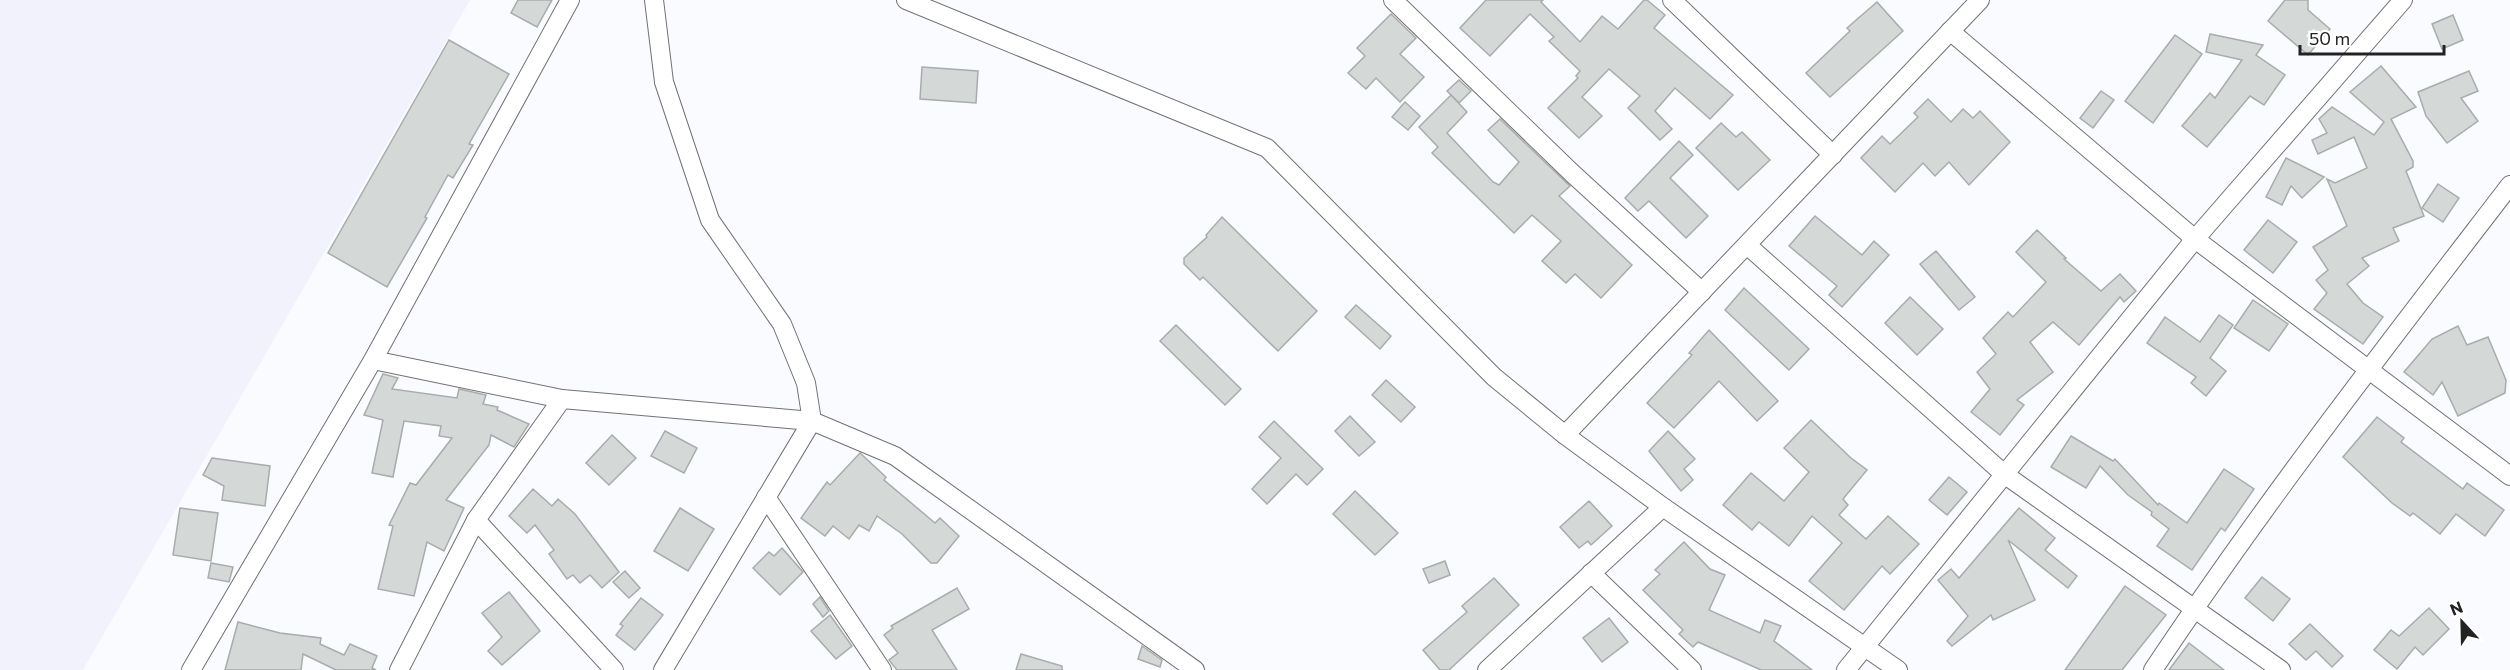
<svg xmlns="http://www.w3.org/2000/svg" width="2510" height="670" viewBox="0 0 2510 670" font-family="Commissioner,sans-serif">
<rect width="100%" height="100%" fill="#fafbfe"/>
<!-- built -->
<polygon fill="#f2f2fd" points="0,0 470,0 83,670 0,670"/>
<!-- building -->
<g fill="#d4d8d6" stroke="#a8acaa" stroke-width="1.5">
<polygon points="518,0 552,0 537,27 511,13"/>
<polygon points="1486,0 1543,0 1541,2 1580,42 1602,16 1618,29 1644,0 1647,0 1665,15 1654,28 1733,95 1710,119 1675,88 1655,111 1672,129 1660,140 1628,108 1640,96 1609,69 1582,97 1602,116 1579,138 1548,108 1578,78 1576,76 1580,71 1549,41 1554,37 1530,14 1490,56 1460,28"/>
<polygon points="2285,0 2308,0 2308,10 2330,29 2308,55 2268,21"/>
<polygon points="1877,2 1903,31 1830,97 1806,73 1850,31 1847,28"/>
<polygon points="1391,14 1416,38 1400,54 1424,77 1400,102 1376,78 1366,89 1348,73 1365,56 1357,48"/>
<polygon points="2453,15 2463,40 2442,49 2432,24"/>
<polygon points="2210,34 2263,45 2256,55 2285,75 2264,105 2250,96 2207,147 2182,126 2210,93 2215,98 2242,60 2206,52"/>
<polygon points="2175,35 2202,54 2153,123 2125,101"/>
<polygon points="449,40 509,74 469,144 473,145 453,178 448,175 425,217 427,218 387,287 328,253"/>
<polygon points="2381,66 2416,107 2391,119 2413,161 2413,167 2406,171 2424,216 2393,228 2399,241 2362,258 2369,266 2347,284 2363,303 2383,317 2363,344 2314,309 2327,293 2316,280 2328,270 2313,247 2347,226 2327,179 2335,183 2367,168 2354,137 2318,154 2312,140 2327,133 2319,119 2332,107 2374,135 2384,122 2350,92"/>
<polygon points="922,67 978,71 976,103 920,99"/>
<polygon points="2469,71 2478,91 2461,98 2478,121 2447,143 2426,116 2418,92"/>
<polygon points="1459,80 1471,91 1459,103 1447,91"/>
<polygon points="2101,91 2114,100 2093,128 2080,118"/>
<polygon points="1451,95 1467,112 1447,133 1493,182 1499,185 1519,162 1488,130 1500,119 1570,186 1559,196 1632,265 1601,298 1575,274 1566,283 1542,261 1561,241 1532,215 1514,233 1432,153 1438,147 1419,127"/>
<polygon points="1928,99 1951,122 1963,109 1973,118 1980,111 2010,142 1969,185 1949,162 1935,176 1923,163 1895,192 1861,158 1882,136 1890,144 1918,117 1914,113"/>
<polygon points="1405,102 1420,116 1408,130 1392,117"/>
<polygon points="1721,123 1736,137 1742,132 1770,160 1738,190 1696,148"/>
<polygon points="1679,141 1693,155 1670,178 1708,216 1686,238 1649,201 1638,211 1625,198"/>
<polygon points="2286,158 2324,177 2302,198 2291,186 2282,205 2266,197"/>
<polygon points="2438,184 2459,198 2443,222 2422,208"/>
<polygon points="1815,216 1862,255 1874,241 1889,255 1842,307 1829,295 1837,286 1789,246"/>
<polygon points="1222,217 1317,311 1278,351 1203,277 1200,280 1184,264 1184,258 1207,237 1206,235"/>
<polygon points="2268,220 2297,242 2273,273 2244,250"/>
<polygon points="2037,230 2066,258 2064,259 2101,291 2120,274 2136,291 2124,302 2120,297 2079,345 2053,322 2030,342 2053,372 2017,400 2024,405 2000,435 1971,412 1990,389 1977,372 1996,354 1983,338 2008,312 2013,317 2046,282 2016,252"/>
<polygon points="1936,251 1975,297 1959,310 1920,264"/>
<polygon points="1744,288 1809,349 1789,370 1725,310"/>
<polygon points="1910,297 1943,329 1917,355 1885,323"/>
<polygon points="2253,300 2288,324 2269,351 2234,328"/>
<polygon points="1356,305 1391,336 1380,349 1345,317"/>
<polygon points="2219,315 2233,325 2210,358 2226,371 2206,396 2191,383 2196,377 2147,343 2165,317 2200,342"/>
<polygon points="1176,325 1241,389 1225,405 1160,341"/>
<polygon points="2458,326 2467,345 2488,337 2506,380 2505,393 2458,416 2442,382 2433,395 2404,372 2432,339"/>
<polygon points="1709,330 1778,401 1757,421 1719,381 1674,428 1647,403 1692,355 1689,353"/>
<polygon points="383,374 398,378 392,389 457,398 459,389 486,395 483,404 498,407 497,410 529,424 514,447 491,435 489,445 446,500 464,508 444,551 427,542 414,596 378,589 393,526 389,525 410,483 416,485 452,438 439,436 441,426 404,421 393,477 372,473 383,420 364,415"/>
<polygon points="1386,380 1415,407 1401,422 1372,395"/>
<polygon points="1350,416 1375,442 1359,456 1335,431"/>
<polygon points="2377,417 2404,438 2401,442 2463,489 2467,483 2504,510 2485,536 2456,514 2440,534 2413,513 2410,516 2392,503 2343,457"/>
<polygon points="1811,420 1851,458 1867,470 1843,499 1848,505 1839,515 1866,539 1888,516 1919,544 1890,574 1882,566 1844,610 1809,581 1842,543 1812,516 1789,546 1759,522 1752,530 1723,505 1751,473 1784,501 1809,472 1784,448"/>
<polygon points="1274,421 1323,469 1307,485 1296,474 1267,504 1252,489 1281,458 1259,437"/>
<polygon points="665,431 697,448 684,473 651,456"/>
<polygon points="1668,431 1695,459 1684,469 1693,480 1681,491 1649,451"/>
<polygon points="612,435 636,458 609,485 586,463"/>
<polygon points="2071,436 2113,461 2115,459 2158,505 2159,503 2187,523 2224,469 2254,489 2225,531 2221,528 2192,570 2157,546 2169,529 2151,515 2152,512 2128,495 2100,466 2086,488 2051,467"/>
<polygon points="860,453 886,477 884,480 935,523 940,518 959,536 937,563 931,563 902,534 877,516 869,531 859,525 849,539 833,526 825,536 801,518 827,482 830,485"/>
<polygon points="212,458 270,466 265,506 222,500 224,486 203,475"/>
<polygon points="1949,477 1967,492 1947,515 1929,500"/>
<polygon points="533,489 552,506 558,499 575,514 619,572 602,588 590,575 580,583 573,575 567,579 549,554 554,550 535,525 527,533 509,516"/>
<polygon points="1355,491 1398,533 1375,555 1333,514"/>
<polygon points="1589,501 1612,526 1591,545 1588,541 1579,548 1560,527"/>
<polygon points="180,508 218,513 211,561 173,555"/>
<polygon points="680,508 714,529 688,571 654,551"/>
<polygon points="2019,508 2055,538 2045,550 2077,576 2068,588 2008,540 2035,600 1993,620 1991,615 1952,646 1947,641 1968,616 1938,580 1951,569 1959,578"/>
<polygon points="1684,542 1710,569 1725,575 1709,610 1760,633 1765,620 1781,626 1774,641 1812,670 1761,670 1698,642 1693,647 1679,634 1683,630 1643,590 1660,574 1655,570"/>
<polygon points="782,548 803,572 780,595 753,568 769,552 774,556"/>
<polygon points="1445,561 1450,575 1429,583 1423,569"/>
<polygon points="211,563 233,567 229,582 208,578"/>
<polygon points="625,571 640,588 629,598 613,582"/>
<polygon points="2262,577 2290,599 2273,621 2245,598"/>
<polygon points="1494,578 1519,605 1449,670 1440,670 1423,650 1467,612 1462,606"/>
<polygon points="2125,586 2166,615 2122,670 2065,670"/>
<polygon points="957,588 969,609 932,630 957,670 897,670 889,660 898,653 884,635 893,628 891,626"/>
<polygon points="509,592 540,631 502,665 488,651 502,637 482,613"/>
<polygon points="820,597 829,611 823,617 813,604"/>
<polygon points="641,598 663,615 635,650 616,635 623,626 620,624"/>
<polygon points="2429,608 2449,629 2423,655 2415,647 2397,669 2374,650 2391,630 2399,636"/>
<polygon points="830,615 852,646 836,659 811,631"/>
<polygon points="1609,618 1628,642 1602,662 1583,638"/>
<polygon points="238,622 280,633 321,638 320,644 344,655 350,644 377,656 372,668 376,670 336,670 303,654 301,670 225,670"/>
<polygon points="2310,624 2343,656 2332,667 2316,651 2306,660 2289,644"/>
<polygon points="2189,643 2224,670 2169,670"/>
<polygon points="1142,646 1162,660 1160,667 1138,659"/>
<polygon points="1021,654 1062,666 1062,670 1016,670"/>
</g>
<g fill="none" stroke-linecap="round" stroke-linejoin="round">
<!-- minor casing -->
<g stroke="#727275" stroke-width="20">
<g id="minor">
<polyline points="654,0 664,82 710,220 782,324 806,383 812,421 663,670"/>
<polyline points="906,0 1267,148 1494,377 1565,435 1663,507 1898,670"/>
<polyline points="1393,0 1573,174 1702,292"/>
<polyline points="1672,0 1833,155"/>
<polyline points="1950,31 2195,239 2510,476"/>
<polyline points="1747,245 2004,474 2281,670"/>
<polyline points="373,360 562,399 812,421 895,456 1195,670"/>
<polyline points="1565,435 1980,0"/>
<polyline points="766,497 882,670"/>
<polyline points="476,520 614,670"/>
<polyline points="1591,573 1692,670"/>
<polyline points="191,670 373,360 570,0"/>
<polyline points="399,670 476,520 562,399"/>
<polyline points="1487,670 1663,507"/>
<polyline points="1846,670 2195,239 2403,0"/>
<path d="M2153 670C2264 503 2388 344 2510 185"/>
</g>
</g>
<!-- minor -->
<use href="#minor" stroke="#fff" stroke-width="18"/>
</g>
<!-- north arrow -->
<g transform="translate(2462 622) rotate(338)" stroke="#ffffff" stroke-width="4.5" paint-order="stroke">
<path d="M0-4.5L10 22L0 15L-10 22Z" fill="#222223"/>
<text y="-9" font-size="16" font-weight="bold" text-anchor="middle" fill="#222223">N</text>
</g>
<!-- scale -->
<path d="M2300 45v9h144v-9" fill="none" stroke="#222223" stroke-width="3"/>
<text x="2309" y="45" font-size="18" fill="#222223" stroke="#ffffff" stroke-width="4.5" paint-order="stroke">50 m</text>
</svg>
